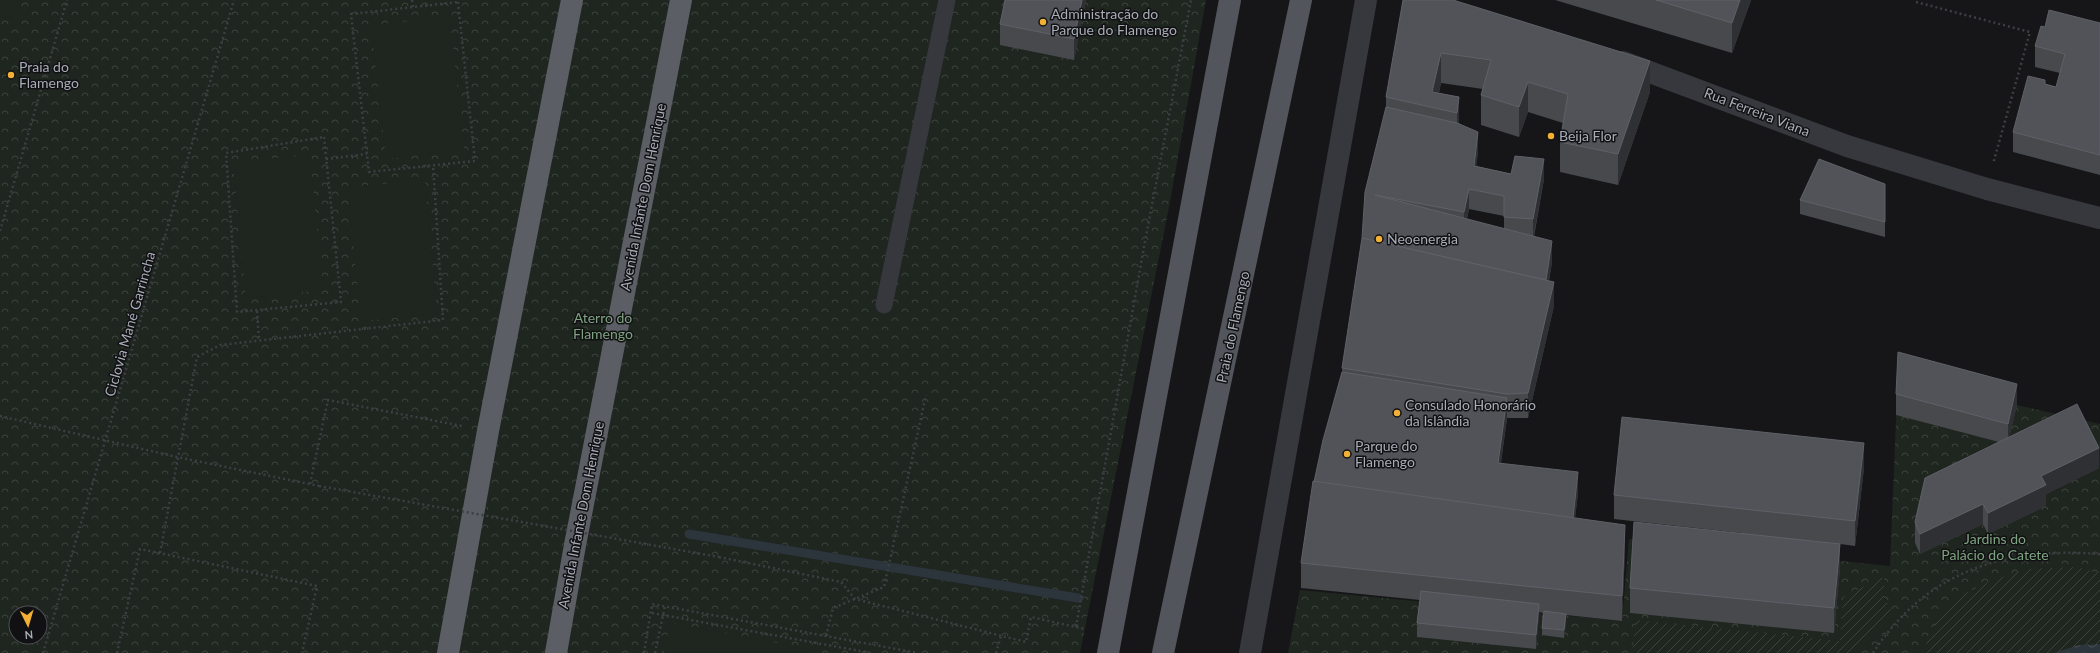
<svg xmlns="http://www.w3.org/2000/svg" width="2100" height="653" viewBox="0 0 2100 653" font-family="Lato,sans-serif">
<defs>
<pattern id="park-crowns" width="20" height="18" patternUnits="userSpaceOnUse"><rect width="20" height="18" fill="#1e261f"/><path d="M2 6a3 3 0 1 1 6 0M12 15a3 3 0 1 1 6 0" fill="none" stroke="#3c433d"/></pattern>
<pattern id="garden-furrows" width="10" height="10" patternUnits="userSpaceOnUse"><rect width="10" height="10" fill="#1e261f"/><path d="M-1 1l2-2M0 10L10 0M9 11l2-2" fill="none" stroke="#3c433d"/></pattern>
<pattern id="water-waves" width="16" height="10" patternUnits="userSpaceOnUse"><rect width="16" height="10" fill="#2c353c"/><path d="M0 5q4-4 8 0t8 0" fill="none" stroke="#485056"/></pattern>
</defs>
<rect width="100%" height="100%" fill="#161618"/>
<!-- park -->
<g fill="url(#park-crowns)" fill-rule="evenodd">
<path d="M0 0H1206L1169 207 1080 653H0ZM16 613H40V637H16Z"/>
<polygon points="1898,372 2017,405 2100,424 2100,653 1288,653 1300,590 1622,621 1629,539 1890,566"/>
</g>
<!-- garden -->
<g fill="url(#garden-furrows)">
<polygon points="2078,567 2100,574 2100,653 1922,653 1938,618 1958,597 1991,581 2027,569"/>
<polygon points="1881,577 1884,579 1884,601 1891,605 1890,619 1850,653 1632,653 1636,620 1840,641 1843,598"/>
</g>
<!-- pitch -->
<g fill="#1e261f">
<polygon points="0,0 22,0 17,19 0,15"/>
<polygon points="450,17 464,150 386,159 371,25"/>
<polygon points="310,155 323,290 246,298 233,162"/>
<polygon points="425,180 437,314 361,321 348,187"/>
<polygon points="670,623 822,651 821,653 664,653"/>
</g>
<!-- water -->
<polygon fill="url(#water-waves)" points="2100,644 2100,653 2054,653 2079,645"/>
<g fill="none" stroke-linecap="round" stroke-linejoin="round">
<!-- stream -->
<polyline stroke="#2c353c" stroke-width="9" points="689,534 1078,598"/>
<!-- path -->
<g stroke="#3d3f44" stroke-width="2.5" stroke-dasharray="2 3" stroke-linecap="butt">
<polyline points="412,0 413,7"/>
<polygon points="458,2 475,161 369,172 351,14"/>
<polyline points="1916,2 2030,32 1993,164"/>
<polygon points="324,137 341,302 237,312 226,153"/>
<polyline points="326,159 367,154"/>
<polyline points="0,231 67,0"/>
<polyline points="257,311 259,340"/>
<polyline points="0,416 177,457 319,486"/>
<polyline points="310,484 328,400 462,426"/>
<polyline points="160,553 197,357 220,345 443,320 433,165"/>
<polyline points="719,557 841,582 855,599 1026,642 1031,617 1085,629"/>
<polyline points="652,613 871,653"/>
<polyline points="1076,627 1144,247 1191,0"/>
<polyline points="826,636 833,608 884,587 926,395"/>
<polyline points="43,653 234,0"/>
<polyline points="117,653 140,549 317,586 302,653"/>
<polyline points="644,653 652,604 918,653"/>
<polyline points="655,653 665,606"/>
<polyline points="996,653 1001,636"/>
<path d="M1873 653C1927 570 2006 547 2100 554"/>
</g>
<!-- service -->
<polyline stroke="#37383d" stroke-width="17" points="884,305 947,0"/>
<!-- minor -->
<g stroke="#37383d" stroke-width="22">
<polyline points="1623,62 1847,146 1987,189 2100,218"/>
<polyline points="1250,653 1366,0"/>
</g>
<!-- primary -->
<g stroke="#53555c" stroke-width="22">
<polyline points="1108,653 1230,0"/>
<polyline points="1163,653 1301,0"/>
</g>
<!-- trunk -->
<g stroke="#5b5e65" stroke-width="22">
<polyline points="448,653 488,431 572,0"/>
<polyline points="556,653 575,545 681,0"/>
</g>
<!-- path-bridge -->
<polyline stroke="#3d3f44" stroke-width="2.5" stroke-dasharray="2 3" stroke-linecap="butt" points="319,486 719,557"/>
</g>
<!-- wall -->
<g fill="#47494d" fill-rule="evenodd">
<polygon points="1005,0 1086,0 1074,60 1000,45 1000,24"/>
<path d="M1403 0 1650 92 1618 185 1560 172V142L1563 123 1528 112 1519 137 1481 125V95L1483 89 1441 83 1439 93 1459 97V123L1478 152 1476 166 1511 174 1544 179 1534 237 1552 262 1549 281 1554 306 1528 418H1507L1501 463 1578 493 1575 518 1625 550 1622 621 1566 615V622L1564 638 1542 635V628L1543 613 1539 612 1536 649 1417 637V623L1420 600 1301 588V563L1314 482 1342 372V368L1386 107V97ZM1469 209 1504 216V229L1467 219Z"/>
<polygon points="1555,0 1751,0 1732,53"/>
<polygon points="2100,23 2100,175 2013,152 2013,132 2045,84 2056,87 2060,73 2035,67 2035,46 2045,27"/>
<polygon points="1885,184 1885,237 1800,214 1800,200"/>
<polygon points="1896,394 2017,405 2009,437 2099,468 2046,494 2046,506 1988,534 1983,524 1920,554 1915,543 1915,522 1999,442 1896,415"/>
<polygon points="1864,468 1855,546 1840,544 1840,568 1834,633 1630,613 1630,588 1742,533 1614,519 1614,495"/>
</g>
<!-- shaded-wall -->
<g fill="#2f3033">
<polygon points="1082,0 1086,0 1074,60 1074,39"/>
<polygon points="1740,0 1751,0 1732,53 1732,23"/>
<polygon points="1441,53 1441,83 1435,108 1432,92"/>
<polygon points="1650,61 1650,92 1618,185 1618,154"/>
<polygon points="1528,82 1528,112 1519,137 1519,107"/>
<polygon points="1459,97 1459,128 1457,143 1457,113"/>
<polygon points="1478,132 1478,152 1474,186 1474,166"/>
<polygon points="1544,159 1544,179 1533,239 1533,219"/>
<polygon points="1469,189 1469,209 1464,232 1464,212"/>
<polygon points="1552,241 1552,262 1545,303 1545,283"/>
<polygon points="1554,282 1554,306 1528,418 1528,393"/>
<polygon points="2017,384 2017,405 2008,444 2008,424"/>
<polygon points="1507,398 1507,418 1498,483 1498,463"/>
<polygon points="1864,443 1864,468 1855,546 1855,521"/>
<polygon points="2099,448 2099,468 2046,494 2046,506 1988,534 1988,513 2041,476"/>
<polygon points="1578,472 1578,493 1572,543 1572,522"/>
<polygon points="1983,504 1983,524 1920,554 1920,534"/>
<polygon points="1625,525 1625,550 1622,621 1622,596"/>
<polygon points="1840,544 1840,568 1834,633 1834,608"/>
<polygon points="1539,604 1539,618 1536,649 1536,635"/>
<polygon points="1566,614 1566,622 1564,638 1564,630"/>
</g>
<!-- building -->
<g fill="#525359" stroke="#5f6168">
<polygon points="1005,0 1082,0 1074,39 1000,24"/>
<polygon points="1403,0 1453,0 1650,61 1618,154 1560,142 1568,94 1528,82 1519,107 1481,95 1491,60 1441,53 1432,92 1459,97 1457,113 1386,97"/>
<polygon points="1656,0 1740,0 1732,23"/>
<polygon points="2049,10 2100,23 2100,155 2013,132 2028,76 2045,80 2045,84 2056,87 2065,54 2035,46 2041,26 2045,27"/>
<polygon points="1386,107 1457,123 1478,132 1474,166 1511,174 1515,156 1544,159 1533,219 1504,217 1504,196 1469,189 1464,212 1375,195 1552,241 1546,280 1362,238 1365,192"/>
<polygon points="1819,159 1885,184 1885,222 1800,200"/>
<polygon points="1362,238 1554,282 1528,393 1507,394 1342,368"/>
<polygon points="1898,352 2017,384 2008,424 1896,394"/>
<polygon points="1342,372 1507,398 1498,463 1578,472 1573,518 1314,482 1323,440"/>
<polygon points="2077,404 2099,448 2041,476 2046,485 1988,513 1983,504 1920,534 1915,522 1925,478"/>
<polygon points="1622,417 1864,443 1855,521 1614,495"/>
<polygon points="1313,481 1625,525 1622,596 1301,563"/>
<polygon points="1634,522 1840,544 1834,608 1630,588"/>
<polygon points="1421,591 1539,604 1536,635 1417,623"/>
<polygon points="1544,611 1566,614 1564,630 1542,628"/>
</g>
<!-- markers -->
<g fill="#f2b134" stroke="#111113" stroke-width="1.5">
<circle cx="1043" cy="22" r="4"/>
<circle cx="11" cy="75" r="4"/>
<circle cx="1551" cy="136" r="4"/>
<circle cx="1379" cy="239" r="4"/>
<circle cx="1397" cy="413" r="4"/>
<circle cx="1347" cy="454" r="4"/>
</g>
<g text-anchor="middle" stroke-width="3" stroke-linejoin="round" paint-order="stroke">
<!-- poi labels -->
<g font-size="14" fill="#a8adb8" stroke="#111113" text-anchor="start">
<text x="1051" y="19">Administração do<tspan x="1051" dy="16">Parque do Flamengo</tspan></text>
<text x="19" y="72">Praia do<tspan x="19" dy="16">Flamengo</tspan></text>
<text x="1559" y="141">Beija Flor</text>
<text x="1387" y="244">Neoenergia</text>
<text x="1405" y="410">Consulado Honorário<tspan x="1405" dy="16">da Islândia</tspan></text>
<text x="1355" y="451">Parque do<tspan x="1355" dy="16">Flamengo</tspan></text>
</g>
<!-- street labels -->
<g font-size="14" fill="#a8adb8" stroke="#111113">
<text transform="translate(1757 112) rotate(21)" y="5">Rua Ferreira Viana</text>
<text transform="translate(643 197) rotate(-79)" y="5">Avenida Infante Dom Henrique</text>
<text transform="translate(130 324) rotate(-74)" y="5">Ciclovia Mané Garrincha</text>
<text transform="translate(1233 327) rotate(-78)" y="5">Praia do Flamengo</text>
<text transform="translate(581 515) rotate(-79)" y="5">Avenida Infante Dom Henrique</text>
</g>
<!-- park labels -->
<g font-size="14" fill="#7fa381" stroke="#111113">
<text x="603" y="323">Aterro do<tspan x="603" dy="16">Flamengo</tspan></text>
<text x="1995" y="544">Jardins do<tspan x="1995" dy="16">Palácio do Catete</tspan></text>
</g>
</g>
<!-- north arrow -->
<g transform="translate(28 625) rotate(175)"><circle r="19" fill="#111113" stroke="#4d4f55"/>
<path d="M0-3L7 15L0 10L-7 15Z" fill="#f2b134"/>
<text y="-6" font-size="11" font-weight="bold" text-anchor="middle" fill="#a8adb8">N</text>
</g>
</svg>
